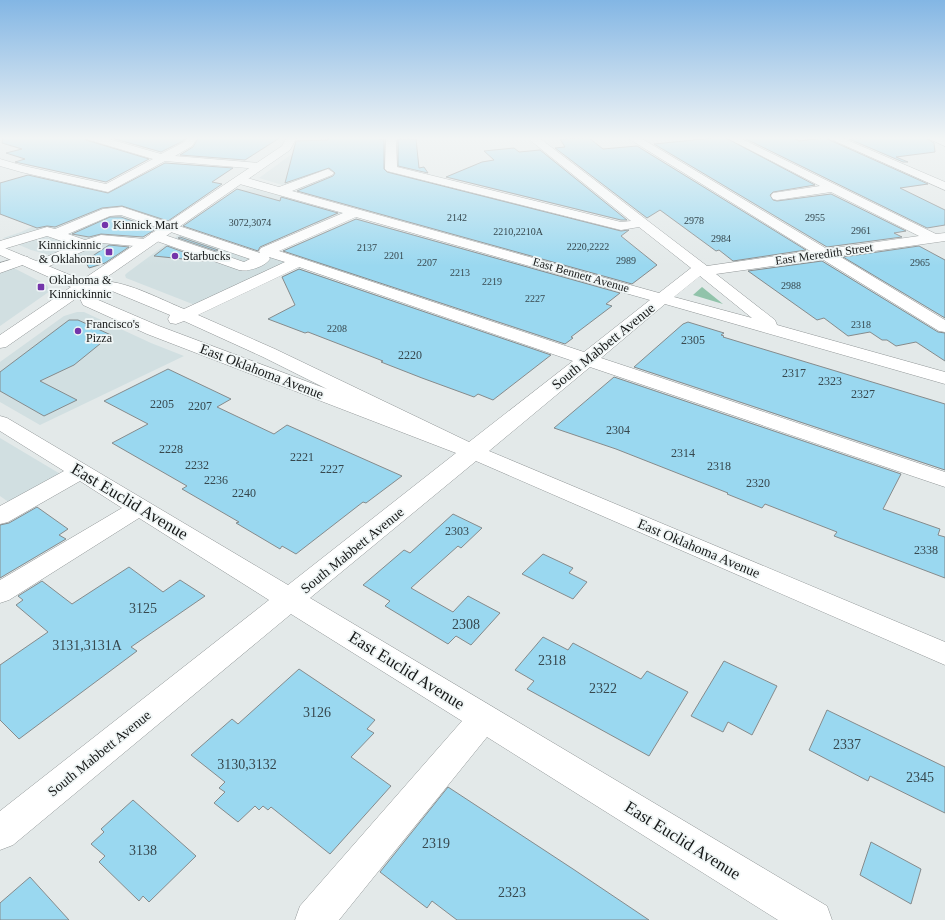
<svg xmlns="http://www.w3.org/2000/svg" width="945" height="920" viewBox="0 0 945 920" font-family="'Times New Roman',serif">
<rect width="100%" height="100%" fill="#e3e9e9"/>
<!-- built -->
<g fill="#d1dfe1">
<polygon points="386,144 385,169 365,170 306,192 259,178 303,146"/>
<polygon points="114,187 186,202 101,258 86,263 76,262 31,250 3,238 21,232"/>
<polygon points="257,189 343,214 318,225 231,198 244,190"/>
<polygon points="188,228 289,262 195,305 126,278 125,275 127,273"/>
<polygon points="0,261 47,285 50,291 0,326"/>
<polygon points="77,312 84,312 151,343 184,356 40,425 0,402 0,362 64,316"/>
<polygon points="0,438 62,475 10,503 0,496"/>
</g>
<!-- green -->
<polygon fill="#91c3aa" points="702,287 723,304 693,295"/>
<!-- building -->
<g fill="#9ad8f0" stroke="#868b8c">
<polygon points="3,137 84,137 86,140 149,159 106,182 15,162 25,159 6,153 22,149 2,143"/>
<polygon points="108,137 186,137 183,141 161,152"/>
<polygon points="199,137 281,137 245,160 180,155 193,147"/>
<polygon points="328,137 378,137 378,139 384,139 384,169 387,172 621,231 629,230 621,236 657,265 632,284 297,191 333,176 335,173 329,168 285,183 296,141 328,140"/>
<polygon points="724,137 815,185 773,192 770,195 773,200 777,201 831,194 906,231 894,233 902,237 827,247 654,144"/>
<polygon points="742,137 791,137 799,141 825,138 928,184 900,188 945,210 945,225 927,228"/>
<polygon points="871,137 924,137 934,143 935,152 896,157 908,162 903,162 849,139"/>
<polygon points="589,138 603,149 637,146 806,250 733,261 719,250 716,251 660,210 647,218 555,148 565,147 560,139"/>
<polygon points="398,139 416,139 419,168 424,167 428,173 398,166"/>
<polygon points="514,148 519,152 540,150 627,220 621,220 446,177 482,162 494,160 484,151"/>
<polygon points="165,163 233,168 212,182 222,184 168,221 122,206 102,208 55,227 47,226 37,228 0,214 0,183 28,175 108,193"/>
<polygon points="237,189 280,201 281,197 338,213 260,247 258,251 183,226"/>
<polygon points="110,217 121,217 156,229 143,237 101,234 89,237 72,234"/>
<polygon points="356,219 620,293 606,304 612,306 571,337 573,338 565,344 283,251"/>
<polygon points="180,237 218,250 216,251 178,238"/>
<polygon points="109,245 129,247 105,263 89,268 85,261"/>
<polygon points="167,246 205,260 203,261 154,256"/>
<polygon points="919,246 945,260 945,318 843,257"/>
<polygon points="822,261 938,332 945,333 945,361 916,342 896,346 887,340 882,340 870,332 848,336 824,318 817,320 748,271"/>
<polygon points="299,269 551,355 493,400 478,394 474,397 422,378 381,362 383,361 308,332 305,333 268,319 295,305 282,277"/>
<polygon points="69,320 78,320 111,335 74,365 40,381 77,400 44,416 0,391 0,372"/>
<polygon points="688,322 724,333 721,335 724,336 723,337 945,404 945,470 634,367 683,324"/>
<polygon points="168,369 231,399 217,407 274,434 287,425 402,476 366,503 363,502 296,554 282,546 280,549 236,523 239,522 182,489 187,486 112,443 148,424 104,401"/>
<polygon points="614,377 901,474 883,509 940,529 938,535 945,537 945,578 834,536 837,532 765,504 762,508 727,494 728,493 616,449 554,428"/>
<polygon points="37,507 68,529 59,535 66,539 0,578 0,525 9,523"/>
<polygon points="453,514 482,528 461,548 458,546 411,588 453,612 468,596 500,613 471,645 456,636 448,644 385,606 390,601 363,585 404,550 410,553"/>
<polygon points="543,554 573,568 569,573 587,582 573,599 522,574"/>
<polygon points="129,567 163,592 180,580 205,596 131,647 137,651 19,739 0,720 0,665 48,632 16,605 23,600 18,596 42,581 72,604"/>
<polygon points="543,637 568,650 573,643 641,679 647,671 688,692 649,756 527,689 534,681 515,670"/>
<polygon points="724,661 777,686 752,735 728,722 723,732 691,716"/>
<polygon points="299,669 375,720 367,729 374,733 351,757 391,786 330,854 271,807 268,810 263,806 259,810 255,806 238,822 214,803 225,792 219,788 225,782 191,755 232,719 238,724"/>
<polygon points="827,710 945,767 945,813 870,776 868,781 809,750"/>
<polygon points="448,787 573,869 649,920 457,920 432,901 427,908 380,872"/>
<polygon points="133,800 196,856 149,902 143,896 139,901 99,862 105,856 91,844 104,832 101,829"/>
<polygon points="871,842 921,869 911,904 860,875"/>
<polygon points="30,877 69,920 0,920 0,903"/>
</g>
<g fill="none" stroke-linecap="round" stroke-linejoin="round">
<!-- minor casing -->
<g stroke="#919697" stroke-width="1">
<g id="minor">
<polygon points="85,137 102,137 161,154 184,142 188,137 198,137 192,146 175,156 260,163 266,166 260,169 165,161 108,192 21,172 0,166 0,159 24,166 106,184 153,159 86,139"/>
<path d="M386 137H396L397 167 621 222 631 221 526 137H538L707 266 810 251 626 137H639L827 249 919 236 831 192 777 200 773 199 771 196 773 193 820 186 725 137H738L936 234 945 233V241L839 256 945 320V332L939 331 822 259 716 274 775 320 777 325 945 372V384L665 304 601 358 945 472V487L590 367 489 451 945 642V665L476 461 310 598 827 906 832 920H778L487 737 339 920H295L300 906 462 721 291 614 13 845 0 850V811L269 600 139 518 9 600 0 603V580L122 508 80 481 8 522 0 524V506L64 471 0 431V416L7 418 288 585 456 453 147 334 83 305 74 286 76 283C114 273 150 295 184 309L285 262 269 257 270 259C265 267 247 272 239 270L151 239 149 236 151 233 156 232 244 262 250 259 121 215 110 216 68 234 85 240 101 235 145 239 150 240 152 243 150 246 145 247 102 243 38 271 33 269 30 266 33 263 73 245 47 236 0 250V241L47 227 55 229 103 209 122 207 260 253 259 251 261 248 343 213 236 183 234 180 236 177 240 176 279 187 328 169 334 173 332 175 292 191 659 293 691 268 639 227 621 230 387 171 385 169ZM356 217 650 300 584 352 279 251ZM299 267 573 361 469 442 275 349 198 315ZM700 276 752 318 674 297ZM92 291H112L170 315 168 319 170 323 176 324 184 321 263 357 327 389 159 326 96 299Z"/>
<polygon points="826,137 840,137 945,182 945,190"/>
<polygon points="925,137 939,137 945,139 945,146"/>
<polygon points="23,256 28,257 30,260 28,263 0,273 0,263"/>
</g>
</g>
<!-- major casing -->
<g stroke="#919697" stroke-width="1">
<polygon id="major" points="287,137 297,137 290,150 6,347 0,348 0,335 71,287 0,255 0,246 82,280 282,146"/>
</g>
<!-- minor -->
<use href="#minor" fill="#fff" fill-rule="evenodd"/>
<!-- major -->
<use href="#major" fill="#fff" fill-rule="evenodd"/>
</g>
<!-- sky -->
<linearGradient id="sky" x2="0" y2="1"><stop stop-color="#83b6e4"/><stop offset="0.52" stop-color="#f2f5f5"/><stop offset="1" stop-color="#f2f5f5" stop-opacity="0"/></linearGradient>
<rect width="945" height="266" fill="url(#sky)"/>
<!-- markers -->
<g fill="#7435aa" stroke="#f0f6f6" stroke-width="1.5">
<circle cx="105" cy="225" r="4"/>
<rect x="105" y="248" width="8" height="8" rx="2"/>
<circle cx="175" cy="256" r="4"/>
<rect x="37" y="283" width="8" height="8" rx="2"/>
<circle cx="78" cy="331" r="4"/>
</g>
<g text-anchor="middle" stroke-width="3.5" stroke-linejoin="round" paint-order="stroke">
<!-- far-number labels -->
<g font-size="10" fill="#37484e">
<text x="457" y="221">2142</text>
<text x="815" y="221">2955</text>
<text x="694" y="224">2978</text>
<text x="250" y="226">3072,3074</text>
<text x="861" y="234">2961</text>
<text x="518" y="235">2210,2210A</text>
<text x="721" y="242">2984</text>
<text x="588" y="250">2220,2222</text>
<text x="367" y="251">2137</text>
<text x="394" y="259">2201</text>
<text x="626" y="264">2989</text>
<text x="427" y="266">2207</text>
<text x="920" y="266">2965</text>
<text x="460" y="276">2213</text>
<text x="492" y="285">2219</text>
<text x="791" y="289">2988</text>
<text x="535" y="302">2227</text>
<text x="861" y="328">2318</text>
<text x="337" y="332">2208</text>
</g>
<!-- far-poi labels -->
<g font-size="12" fill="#161818" stroke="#f0f6f6" text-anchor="start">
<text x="113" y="229">Kinnick Mart</text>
<text x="101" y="249" text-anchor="end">Kinnickinnic<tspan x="101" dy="14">&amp; Oklahoma</tspan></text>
<text x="183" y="260">Starbucks</text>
<text x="49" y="284">Oklahoma &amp;<tspan x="49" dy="14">Kinnickinnic</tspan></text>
<text x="86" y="328">Francisco's<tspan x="86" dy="14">Pizza</tspan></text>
</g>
<!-- far-street labels -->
<g font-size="12" fill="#161818" stroke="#f0f6f6">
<text transform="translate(824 254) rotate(-8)" y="4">East Meredith Street</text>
<text transform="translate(581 275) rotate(16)" y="4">East Bennett Avenue</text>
</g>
<!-- number labels -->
<g font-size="12" fill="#37484e">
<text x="693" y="344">2305</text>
<text x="410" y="359">2220</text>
<text x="794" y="377">2317</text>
<text x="830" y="385">2323</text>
<text x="863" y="398">2327</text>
<text x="162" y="408">2205</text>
<text x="200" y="410">2207</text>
<text x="618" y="434">2304</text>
<text x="171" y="453">2228</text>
<text x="683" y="457">2314</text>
<text x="302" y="461">2221</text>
<text x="197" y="469">2232</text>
<text x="719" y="470">2318</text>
<text x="332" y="473">2227</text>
<text x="216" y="484">2236</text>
<text x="758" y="487">2320</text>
<text x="244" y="497">2240</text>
<text x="457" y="535">2303</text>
<text x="926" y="554">2338</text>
</g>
<!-- street labels -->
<g font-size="14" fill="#161818" stroke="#f0f6f6">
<text transform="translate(603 346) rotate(-39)" y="5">South Mabbett Avenue</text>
<text transform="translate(262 371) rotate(21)" y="5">East Oklahoma Avenue</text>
<text transform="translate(699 548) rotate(23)" y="5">East Oklahoma Avenue</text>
<text transform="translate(352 550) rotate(-39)" y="5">South Mabbett Avenue</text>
<text transform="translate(99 753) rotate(-39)" y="5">South Mabbett Avenue</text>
</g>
<!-- near-number labels -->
<g font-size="14" fill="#37484e">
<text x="143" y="613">3125</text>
<text x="466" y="629">2308</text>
<text x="87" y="650">3131,3131A</text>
<text x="552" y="665">2318</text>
<text x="603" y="693">2322</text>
<text x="317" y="717">3126</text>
<text x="847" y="749">2337</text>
<text x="247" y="769">3130,3132</text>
<text x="920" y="782">2345</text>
<text x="436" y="848">2319</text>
<text x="143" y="855">3138</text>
<text x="512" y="897">2323</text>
</g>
<!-- near-street labels -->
<g font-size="17" fill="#161818" stroke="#f0f6f6">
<text transform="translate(130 501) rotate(31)" y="6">East Euclid Avenue</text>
<text transform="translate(407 670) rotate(32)" y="6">East Euclid Avenue</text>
<text transform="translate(683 840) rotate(32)" y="6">East Euclid Avenue</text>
</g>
</g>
</svg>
